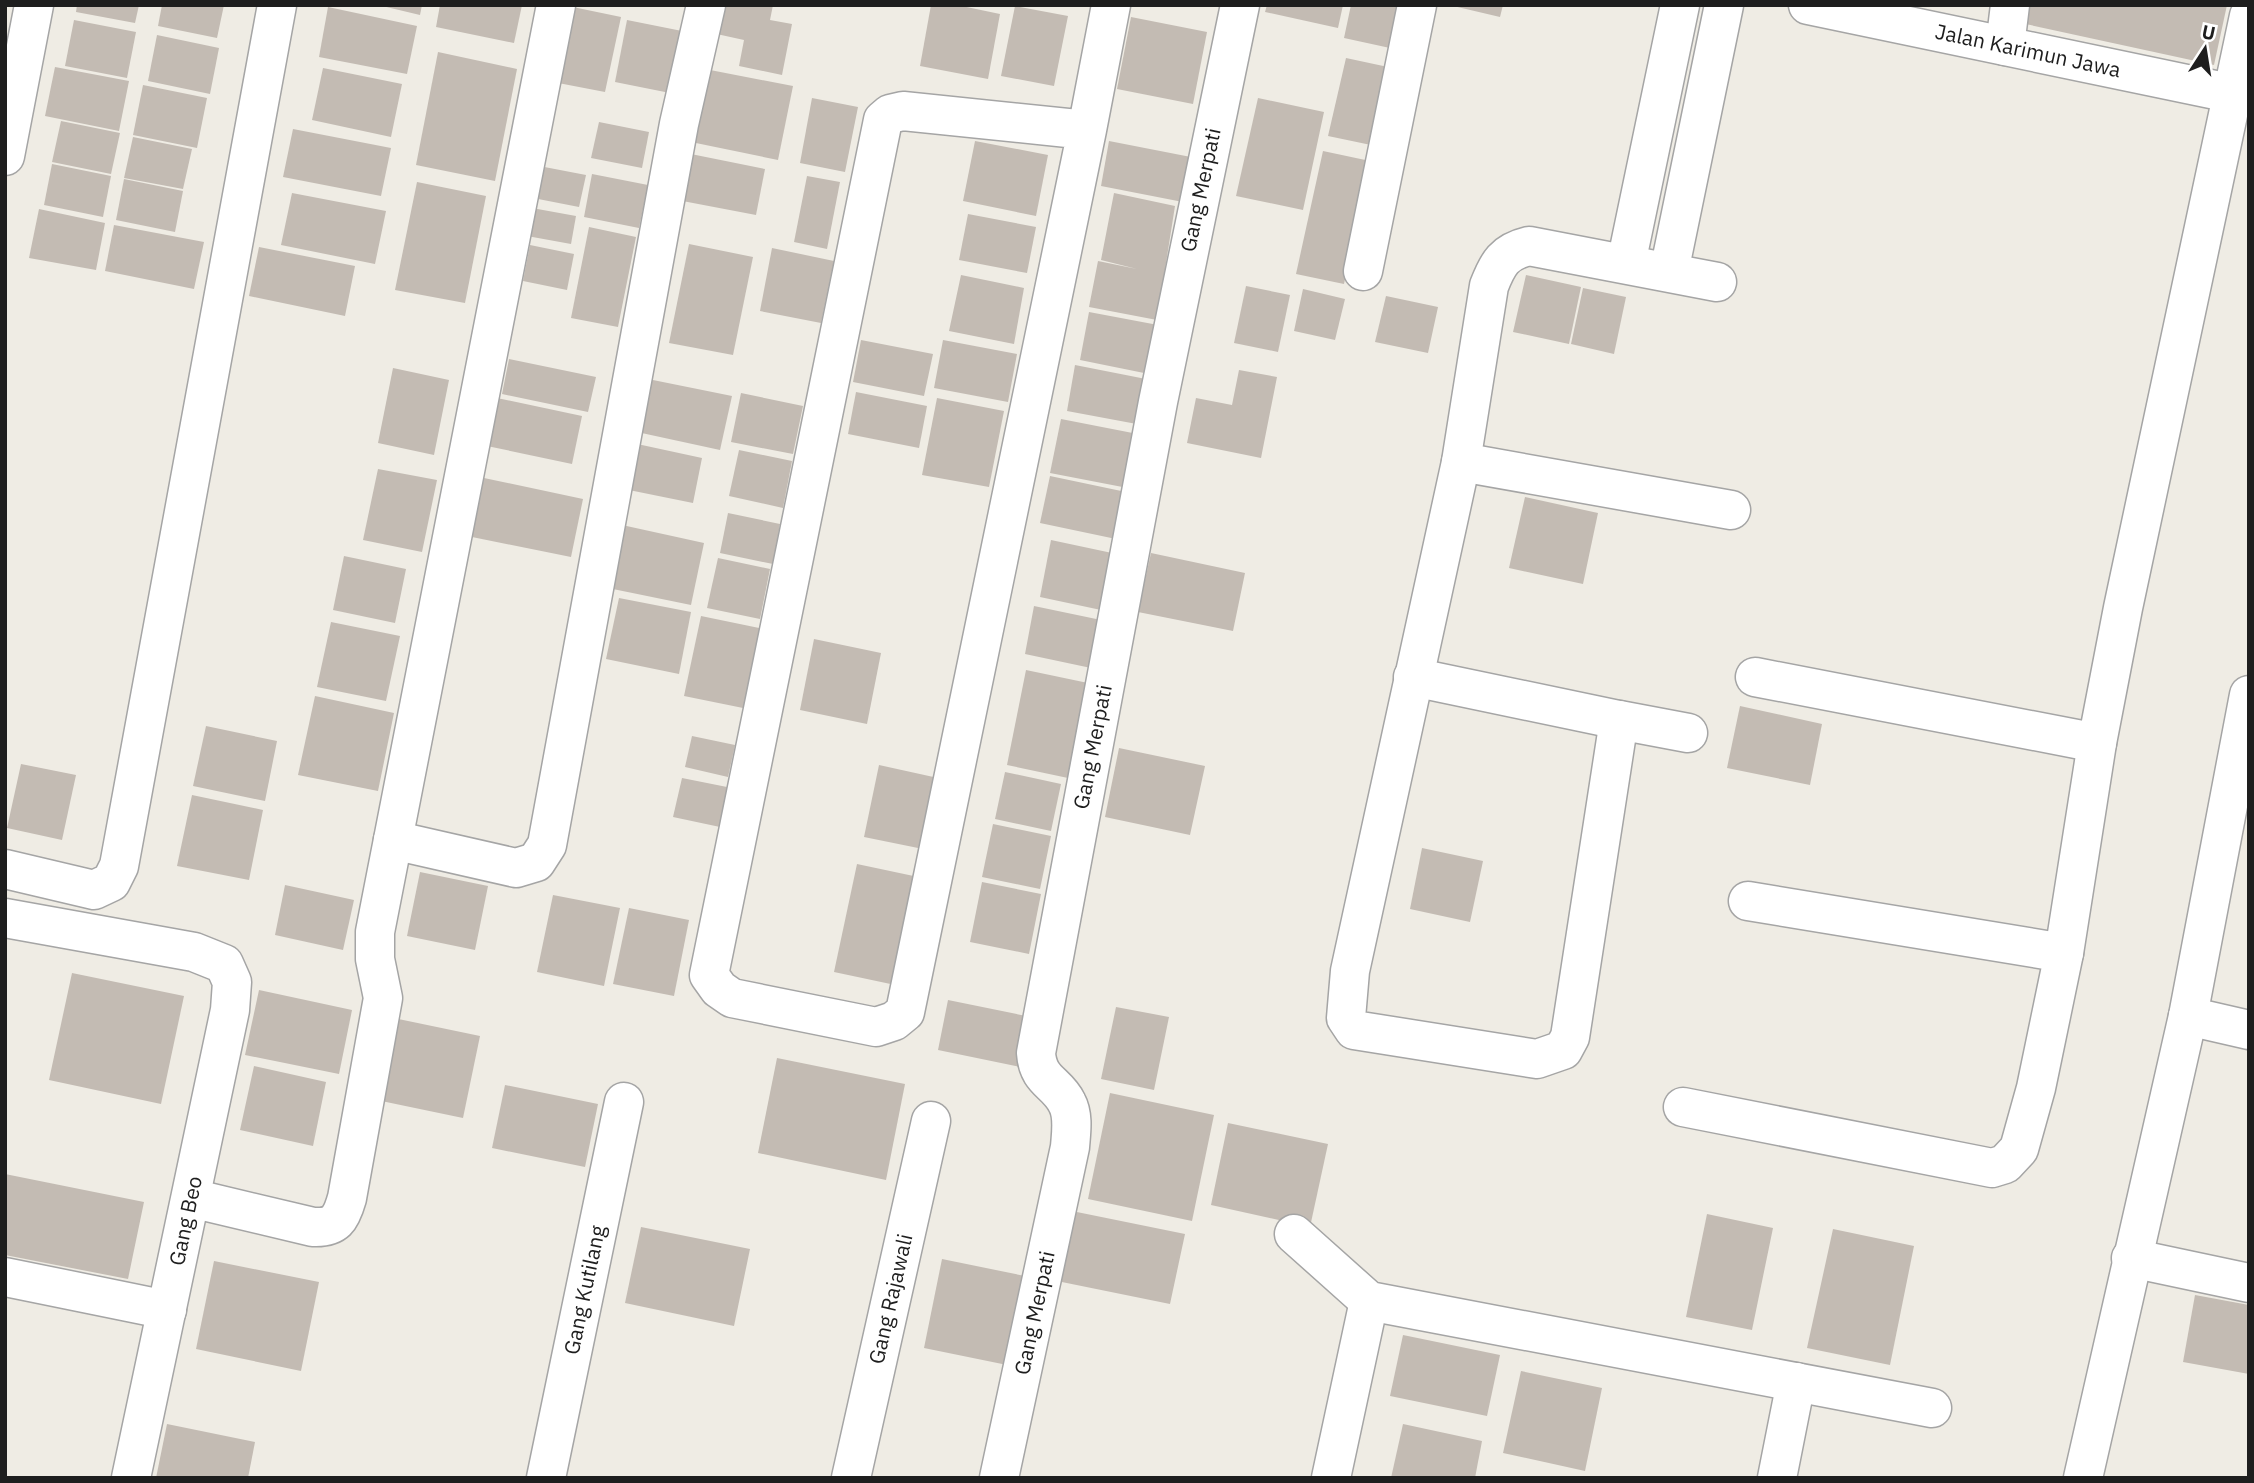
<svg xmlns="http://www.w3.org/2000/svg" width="2254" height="1483" viewBox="0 0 2254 1483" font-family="'IBM Plex Sans',sans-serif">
<rect width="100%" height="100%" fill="#efece4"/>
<!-- building -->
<g fill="#c3bbb3">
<polygon points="77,5 139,5 135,23 76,12"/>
<polygon points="162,5 224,5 217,38 158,26"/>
<polygon points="378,5 422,5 420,15"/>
<polygon points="440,5 522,5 514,43 436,27"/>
<polygon points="709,5 773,5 770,20 792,24 782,75 739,66 744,40 703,31"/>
<polygon points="931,5 957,5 1000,14 988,79 920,66"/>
<polygon points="1267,5 1343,5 1338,28 1265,12"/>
<polygon points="1351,5 1399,5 1390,48 1344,38"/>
<polygon points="1449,5 1503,5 1500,17"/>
<polygon points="2024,5 2227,5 2214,65 2021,23"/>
<polygon points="568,6 621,17 605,92 553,82"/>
<polygon points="1015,6 1068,16 1054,86 1001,76"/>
<polygon points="328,7 417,26 407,74 319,57"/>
<polygon points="1131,17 1207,32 1193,104 1117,89"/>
<polygon points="74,20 136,32 127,78 65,66"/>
<polygon points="627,20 687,32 675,94 615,82"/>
<polygon points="157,35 219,48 210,94 148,81"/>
<polygon points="438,52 517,69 495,181 416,165"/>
<polygon points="1346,58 1388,67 1371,145 1328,136"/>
<polygon points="55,67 129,81 119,131 45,116"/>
<polygon points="323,68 402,84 391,137 312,120"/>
<polygon points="705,69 793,86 778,160 691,142"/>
<polygon points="143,85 207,98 197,148 133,135"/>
<polygon points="812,98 858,107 845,172 800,163"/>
<polygon points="1258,98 1324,112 1303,210 1236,196"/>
<polygon points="61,121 120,133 111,174 52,162"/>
<polygon points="599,122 649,132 642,168 591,158"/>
<polygon points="293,129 391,148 381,196 283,177"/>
<polygon points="133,137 192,149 183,189 124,178"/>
<polygon points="975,141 1048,155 1036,216 963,201"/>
<polygon points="1109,141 1196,158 1188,203 1101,186"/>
<polygon points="1323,151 1370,161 1344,284 1296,274"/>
<polygon points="681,152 765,169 756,215 672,199"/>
<polygon points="52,164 111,176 103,217 44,205"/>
<polygon points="534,165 586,175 579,207 528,197"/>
<polygon points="592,174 648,185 639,228 584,217"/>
<polygon points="807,176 840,182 827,249 794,242"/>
<polygon points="124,179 183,191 175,232 116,220"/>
<polygon points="417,182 486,196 465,303 395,290"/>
<polygon points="292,193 386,211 375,264 281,245"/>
<polygon points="1114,193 1175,206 1157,320 1089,307 1098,261 1137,269 1101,260"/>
<polygon points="532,208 576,216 571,244 527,236"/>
<polygon points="39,209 105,223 96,270 29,258"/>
<polygon points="968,214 1036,227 1027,273 959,260"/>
<polygon points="114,225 204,242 194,289 105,271"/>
<polygon points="589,227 636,237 618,327 571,318"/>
<polygon points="689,244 753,257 733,355 669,343"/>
<polygon points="530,245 574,254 567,290 523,281"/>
<polygon points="259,247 355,266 345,316 249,296"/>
<polygon points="772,248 834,261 821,323 760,311"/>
<polygon points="961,275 1024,288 1014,344 949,331"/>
<polygon points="1526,275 1581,287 1569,344 1513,332"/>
<polygon points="1246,286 1290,295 1278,352 1234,343"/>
<polygon points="1583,288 1626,297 1614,354 1571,344"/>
<polygon points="1303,289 1345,299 1335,340 1294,331"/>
<polygon points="1386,296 1438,307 1428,353 1375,342"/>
<polygon points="1089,312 1158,325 1149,374 1080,360"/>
<polygon points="861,340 933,354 924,396 853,382"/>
<polygon points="943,340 1017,354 1008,402 934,388"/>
<polygon points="509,359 596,377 588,412 502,394"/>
<polygon points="1075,365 1151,380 1142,425 1067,411"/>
<polygon points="393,368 449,380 434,455 378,443"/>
<polygon points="1239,370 1277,377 1261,458 1187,443 1196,398 1232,405"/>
<polygon points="648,379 732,396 720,450 637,432"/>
<polygon points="856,392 927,406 919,448 848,434"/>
<polygon points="741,393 803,406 793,454 731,442"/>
<polygon points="497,398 582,416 572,464 487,446"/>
<polygon points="937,398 1004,411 989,487 922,475"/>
<polygon points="1061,419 1148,436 1138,490 1050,473"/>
<polygon points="628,442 702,458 693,503 619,488"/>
<polygon points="739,450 792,461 783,508 729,496"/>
<polygon points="378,469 437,480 422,552 363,540"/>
<polygon points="1050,476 1126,492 1116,539 1040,523"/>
<polygon points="484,478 583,499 571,557 472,537"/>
<polygon points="1525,497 1598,513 1583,584 1509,568"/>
<polygon points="728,513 780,524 773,564 720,553"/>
<polygon points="622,525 704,543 691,605 608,588"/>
<polygon points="1051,540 1112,553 1101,610 1040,597"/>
<polygon points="1151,553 1245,573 1233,631 1138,612"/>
<polygon points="344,556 406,569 395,623 333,610"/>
<polygon points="718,558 770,569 760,619 707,608"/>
<polygon points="619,598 691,612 679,674 606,659"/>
<polygon points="1034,606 1101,620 1091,668 1025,654"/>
<polygon points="701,616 764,629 748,709 684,696"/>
<polygon points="331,622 400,636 386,701 317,687"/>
<polygon points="814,639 881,653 867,724 800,710"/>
<polygon points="1026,670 1088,683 1068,778 1007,765"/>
<polygon points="315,696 394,713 378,791 298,775"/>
<polygon points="1740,706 1822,724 1810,785 1727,768"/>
<polygon points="206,726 277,741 265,801 193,786"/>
<polygon points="692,736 735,745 728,777 685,767"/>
<polygon points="1119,748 1205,766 1190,835 1105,817"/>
<polygon points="21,764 76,775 62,840 7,828"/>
<polygon points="879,765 938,778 923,849 864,837"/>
<polygon points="1005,772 1061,784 1051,831 995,819"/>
<polygon points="682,778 727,787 720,827 673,817"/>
<polygon points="192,795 263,810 249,880 177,866"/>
<polygon points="993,824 1051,836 1040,889 982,877"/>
<polygon points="1422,848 1483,861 1470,922 1410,909"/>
<polygon points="857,864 923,878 900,986 834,972"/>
<polygon points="420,872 488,886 475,950 407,936"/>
<polygon points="982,882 1041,894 1029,954 970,942"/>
<polygon points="285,885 354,900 343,950 275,935"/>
<polygon points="553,895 620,908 604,986 537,972"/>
<polygon points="629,908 689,920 674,996 613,984"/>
<polygon points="72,973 184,996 161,1104 49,1080"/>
<polygon points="259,990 352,1010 339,1074 245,1055"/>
<polygon points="948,1000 1031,1017 1020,1067 938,1050"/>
<polygon points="1116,1007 1169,1017 1154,1090 1101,1079"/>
<polygon points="384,1016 480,1036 463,1118 367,1098"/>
<polygon points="777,1058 905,1084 886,1180 758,1153"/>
<polygon points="254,1066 326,1082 313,1146 240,1130"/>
<polygon points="505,1085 598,1104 585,1167 492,1148"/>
<polygon points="1110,1093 1214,1115 1192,1221 1088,1199"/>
<polygon points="1228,1123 1328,1144 1310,1227 1211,1205"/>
<polygon points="5,1174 144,1202 128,1279 5,1255"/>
<polygon points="1067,1210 1185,1234 1170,1304 1052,1280"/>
<polygon points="1707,1214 1773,1228 1752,1330 1686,1317"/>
<polygon points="641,1227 750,1249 734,1326 625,1303"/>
<polygon points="1833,1229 1914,1246 1890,1365 1807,1348"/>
<polygon points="942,1259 1030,1277 1012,1366 924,1348"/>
<polygon points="214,1261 319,1282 301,1371 196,1349"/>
<polygon points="2195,1295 2249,1305 2249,1374 2183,1362"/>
<polygon points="1403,1335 1500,1355 1487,1416 1390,1396"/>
<polygon points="1521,1371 1602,1388 1585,1471 1503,1453"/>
<polygon points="167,1424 255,1442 248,1478 156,1478"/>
<polygon points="1403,1424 1482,1441 1475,1478 1391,1478"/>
</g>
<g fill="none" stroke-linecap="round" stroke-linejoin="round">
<!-- minor casing -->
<g stroke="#a5a5a5" stroke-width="41">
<g id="minor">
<polyline points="1808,5 2249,97"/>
<polyline points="2005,46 2010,5"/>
<polyline points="1087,130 903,111 890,114 883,120 709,975 719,989 732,998 876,1027 894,1021 905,1012 1087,130 1111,5"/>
<polyline points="5,156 34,5"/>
<polyline points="1626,264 1680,5"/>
<polyline points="1363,271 1417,5"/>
<polyline points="1669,272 1724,5"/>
<polyline points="1461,462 1731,510"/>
<polyline points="1413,677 1619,720"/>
<polyline points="1755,677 2097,743"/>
<path d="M1688 733 1619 720 1570 1037 1563 1050 1537 1059 1354 1030 1346 1018 1350 971 1461 462 1489 286C1498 263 1504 252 1529 246L1717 282"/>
<polyline points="393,840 516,868 536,862 547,845 679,124 706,5"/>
<polyline points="5,869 94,890 111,882 119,866 277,5"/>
<polyline points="1748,901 2064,953"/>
<polyline points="5,918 194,952 224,964 232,982 230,1010 131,1478"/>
<polyline points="2188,1016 2249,1030"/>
<polyline points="1683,1107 1992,1168 2005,1164 2019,1149 2036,1088 2064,953 2097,743 2123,608 2249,16"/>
<path d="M191 1198 313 1227C336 1228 341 1219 347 1198L383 998 375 959V932L556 5"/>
<polyline points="1294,1234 1369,1301 1932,1408"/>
<polyline points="2131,1258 2249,1283"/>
<polyline points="5,1277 167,1310"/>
<polyline points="546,1478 624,1102"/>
<polyline points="851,1478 931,1121"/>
<path d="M999 1478 1070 1147C1071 1133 1074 1116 1067 1103 1057 1082 1038 1082 1036 1053L1158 402 1240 5"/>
<polyline points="1331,1478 1369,1301"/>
<polyline points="1777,1478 1796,1382"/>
<polyline points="2083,1478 2188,1016 2249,695"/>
</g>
</g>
<!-- minor -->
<use href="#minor" stroke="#fff" stroke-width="38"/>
</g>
<g text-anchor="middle" stroke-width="7" stroke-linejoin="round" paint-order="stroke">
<!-- street labels -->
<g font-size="21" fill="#1e1e1e" stroke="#fff">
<text transform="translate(2028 51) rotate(12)" y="7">Jalan Karimun Jawa</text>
<text transform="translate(1201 190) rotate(-78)" y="7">Gang Merpati</text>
<text transform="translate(1093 747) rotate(-79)" y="7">Gang Merpati</text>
<text transform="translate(186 1221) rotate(-78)" y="7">Gang Beo</text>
<text transform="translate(585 1290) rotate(-78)" y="7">Gang Kutilang</text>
<text transform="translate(891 1299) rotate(-77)" y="7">Gang Rajawali</text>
<text transform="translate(1035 1313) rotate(-78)" y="7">Gang Merpati</text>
</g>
</g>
<!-- border -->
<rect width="2254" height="1483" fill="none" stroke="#1e1e1e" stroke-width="14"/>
<!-- north arrow -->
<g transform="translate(2205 49) rotate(12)" stroke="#ffffff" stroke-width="5" paint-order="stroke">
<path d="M0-5L12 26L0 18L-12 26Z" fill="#1e1e1e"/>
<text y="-10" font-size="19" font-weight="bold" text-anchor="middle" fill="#1e1e1e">U</text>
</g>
</svg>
